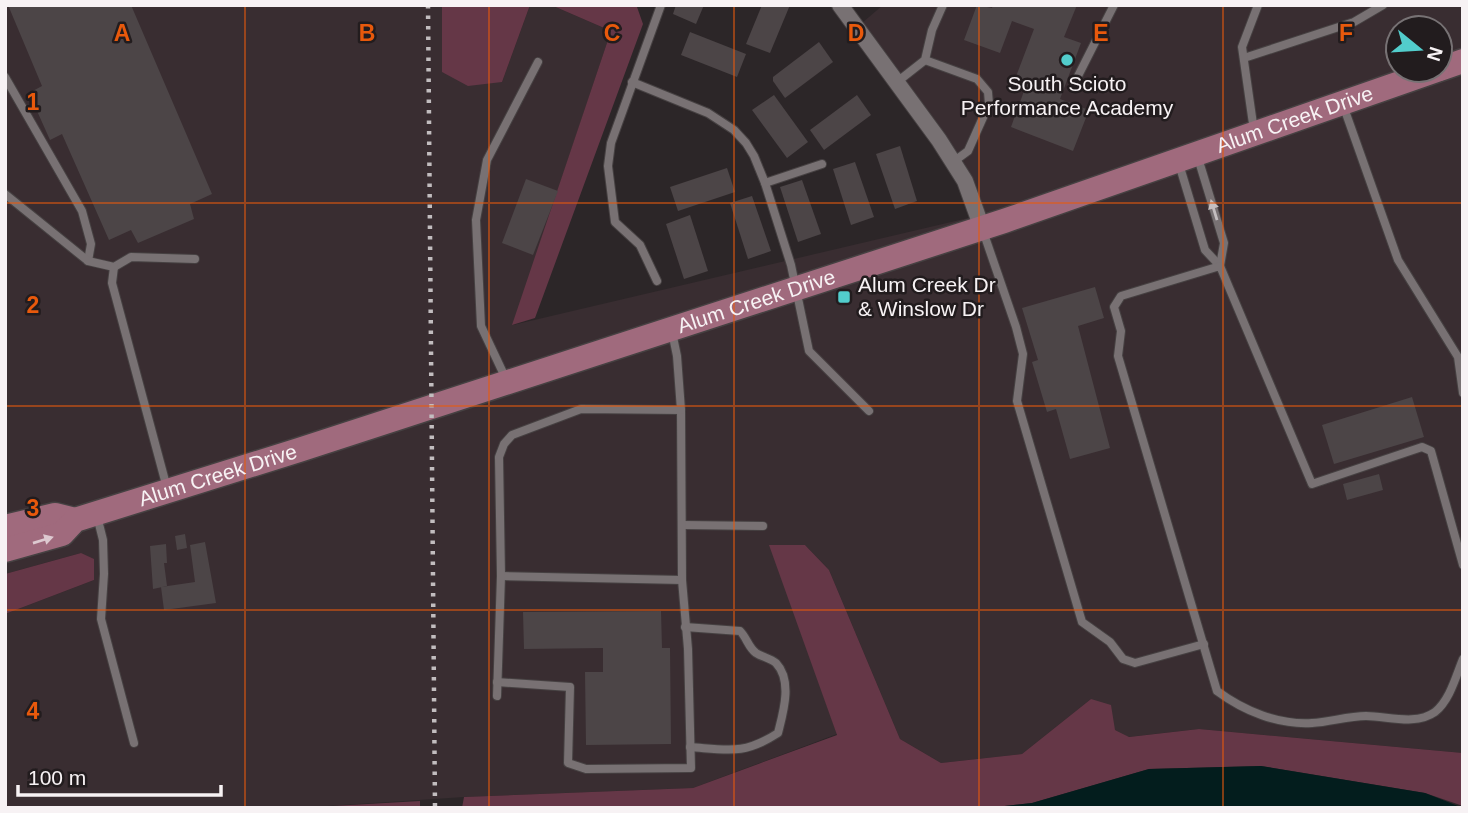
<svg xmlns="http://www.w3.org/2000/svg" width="1468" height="813" viewBox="0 0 1468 813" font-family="Arial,sans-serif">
<rect width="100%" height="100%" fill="#2c2628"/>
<!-- built -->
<path fill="#392d31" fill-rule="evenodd" d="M5 5H442V72L502 82 530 5H551L611 31 513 325 981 215 855 29 883 5H1463V753L1199 729 1128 737 1115 730 1091 699 1022 754 941 763 900 739 829 570 805 545H770L837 734 693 788 464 797 298 808H5V614L94 580 81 553 5 574ZM1398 28H1440V70H1398Z"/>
<!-- green -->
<g fill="#653747">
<polygon points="442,5 530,5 502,82 468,86 442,72"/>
<polygon points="551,5 633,5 637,7 643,24 535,318 512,325 611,31"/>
<polygon points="769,545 805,545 829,570 900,739 941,763 1022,754 1091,699 1111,705 1115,730 1129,737 1199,729 1463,753 1463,806 1425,793 1261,766 1149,769 1032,803 987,808 462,808 464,797 693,788 837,735"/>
<polygon points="81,553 94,559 94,580 5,614 5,574"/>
<polygon points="420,801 420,808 298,808"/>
</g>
<!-- water -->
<polygon fill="#031d1d" points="1261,766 1425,793 1463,808 1129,806 1123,808 987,808 1032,803 1149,769"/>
<!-- building -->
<g fill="#4c4547">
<polygon points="8,5 131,5 212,194 190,204 194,219 138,243 131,230 109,240 62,134 50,140 29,93 42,86"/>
<polygon points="676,5 704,5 696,24 673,14"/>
<polygon points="762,5 790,5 770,53 746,44"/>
<polygon points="977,5 992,8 993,5 1077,5 1064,37 1081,43 1060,99 1089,110 1073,151 1011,127 1024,91 1012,87 1034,29 1012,21 1000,53 964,40"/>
<polygon points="690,32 746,54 737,77 681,55"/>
<polygon points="819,42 833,62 785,98 773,81 773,77"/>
<polygon points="774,95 808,142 787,158 752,110"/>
<polygon points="857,95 871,115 824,150 810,130"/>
<polygon points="900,146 917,201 895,209 876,154"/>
<polygon points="855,162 874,217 851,225 833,169"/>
<polygon points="727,168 735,192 678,211 670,187"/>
<polygon points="526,179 558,191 533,255 502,243"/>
<polygon points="802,180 821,234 798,242 780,187"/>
<polygon points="752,196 771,251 748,259 730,203"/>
<polygon points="690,215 708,271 684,279 666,224"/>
<polygon points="1095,287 1104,318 1078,326 1110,448 1070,459 1056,409 1047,412 1032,362 1038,360 1022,308"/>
<polygon points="1412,397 1424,437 1334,464 1322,425"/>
<polygon points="1379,474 1383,490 1347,500 1343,484"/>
<polygon points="185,534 187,548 177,550 175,536"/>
<polygon points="205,542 216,603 164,610 161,587 195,582 190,545"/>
<polygon points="166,544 167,563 164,563 167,586 153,589 150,546"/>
<polygon points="661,611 662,648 670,648 671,744 586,745 585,672 603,672 603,648 524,649 523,612"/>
</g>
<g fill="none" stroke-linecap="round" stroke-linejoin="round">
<!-- service casing -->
<g stroke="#464142" stroke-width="10">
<g id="service">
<polyline points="1244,58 1354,22 1383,5"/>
<polyline points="925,60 977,79 988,92 989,104 968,151 953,162"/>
<polyline points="1078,76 1114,5"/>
<polyline points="5,77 82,211 91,244 88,261"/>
<polyline points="632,82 708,113 734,130 746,143 754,156 765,183 791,265 809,351 869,411"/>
<polyline points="897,82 925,60 932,30 943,5"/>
<polyline points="1343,105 1398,260 1458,357 1463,393"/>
<polyline points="1254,131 1242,47 1258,5"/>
<polyline points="1198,158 1224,243 1220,266"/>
<polyline points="1179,164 1205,250 1220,266"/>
<polyline points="765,183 822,164"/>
<polyline points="5,194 88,261 114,267 131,257 195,259"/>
<polyline points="983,231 1016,327 1023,354 1017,401 1082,622 1110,642 1123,659 1135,663 1204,644"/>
<polyline points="114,267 112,283 167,488"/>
<polyline points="657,281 640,245 615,222 608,166 611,143 661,5"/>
<polyline points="506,379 481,326 476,220 487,160 538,62"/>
<polyline points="97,516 103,540 104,574 101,619 134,743"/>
<polyline points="683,525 763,526"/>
<path d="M1463 565 1431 451 1422 447 1312 484 1220 266 1121 296 1114 307 1121 331 1118 356 1217 691C1244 711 1278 725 1312 723 1330 722 1348 716 1366 716 1388 716 1415 726 1435 712 1450 700 1456 676 1463 659"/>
<polyline points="501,576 682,580"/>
<path d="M685 627 740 631C747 638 748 647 756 653 762 657 770 658 776 663 793 681 783 713 778 733 744 755 729 750 690 747"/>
<polyline points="497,682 570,687 568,763 586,769 691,768 688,649 682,580 681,410 677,356 672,332"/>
<polyline points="497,696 501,576 499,457 504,444 512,435 581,409 681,410"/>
</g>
</g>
<!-- minor casing -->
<g stroke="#464142" stroke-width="18">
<polyline id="minor" points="840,5 939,140 965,181 982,228"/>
</g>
<!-- primary casing -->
<g stroke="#464142" stroke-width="27">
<g id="primary">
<polyline points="1440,69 1463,61"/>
<polyline points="5,527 55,515 75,520"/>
<path id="s1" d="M5 550 62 534 75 520 299 450 1004 221 1437 70"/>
</g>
</g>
<!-- service -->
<use href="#service" stroke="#787173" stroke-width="8"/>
<!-- minor -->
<use href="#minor" stroke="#787173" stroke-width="16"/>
<!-- primary -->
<use href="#primary" stroke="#a06a7d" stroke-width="24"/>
<!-- rail -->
<polyline stroke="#c2bdbf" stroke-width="4.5" stroke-dasharray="3.5 7" stroke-linecap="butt" points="428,5 435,808"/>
</g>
<!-- one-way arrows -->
<defs><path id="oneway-solid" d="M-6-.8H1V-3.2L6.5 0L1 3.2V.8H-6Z" transform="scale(1.75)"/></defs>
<use fill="#c4bec0" href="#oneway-solid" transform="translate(1214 210) rotate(-107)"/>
<use fill="#ddc9d0" href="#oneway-solid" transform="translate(43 540) rotate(-17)"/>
<!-- grid -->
<path fill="none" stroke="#e8590c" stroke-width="2" stroke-opacity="0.55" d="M245 5V808M489 5V808M734 5V808M979 5V808M1223 5V808M5 203H1463M5 406H1463M5 610H1463"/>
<!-- markers -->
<g fill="#52cdcc" stroke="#221c1e" stroke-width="2.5">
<circle cx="1067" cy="60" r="7"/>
<rect x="837" y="290" width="14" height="14" rx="3.5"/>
</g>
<g text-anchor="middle" stroke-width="5" stroke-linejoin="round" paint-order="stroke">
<!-- poi labels -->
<g font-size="21" fill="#f7f2f4" stroke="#221c1e">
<text x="1067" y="91">South Scioto<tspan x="1067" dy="24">Performance Academy</tspan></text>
<text x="858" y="292" text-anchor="start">Alum Creek Dr<tspan x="858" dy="24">&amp; Winslow Dr</tspan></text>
</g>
<!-- street labels -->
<g font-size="21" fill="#f7f2f4" stroke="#221c1e">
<text dy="7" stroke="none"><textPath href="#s1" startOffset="1362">Alum Creek Drive</textPath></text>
<text dy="7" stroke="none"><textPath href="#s1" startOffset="794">Alum Creek Drive</textPath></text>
<text dy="7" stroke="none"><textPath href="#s1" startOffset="228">Alum Creek Drive</textPath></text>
</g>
</g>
<g font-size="23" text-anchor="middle" font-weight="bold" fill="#e8590c" stroke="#221c1e" stroke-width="5" stroke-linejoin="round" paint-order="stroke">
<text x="122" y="41">A</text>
<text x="367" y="41">B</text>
<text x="612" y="41">C</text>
<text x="856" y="41">D</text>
<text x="1101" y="41">E</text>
<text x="1346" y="41">F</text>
<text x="33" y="110">1</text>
<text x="33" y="313">2</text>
<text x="33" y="516">3</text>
<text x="33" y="719">4</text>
</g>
<!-- border -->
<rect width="1468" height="813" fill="none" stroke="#f7f2f4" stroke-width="14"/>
<!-- north arrow -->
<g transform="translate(1419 49) rotate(108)"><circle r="33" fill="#221c1e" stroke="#777274" stroke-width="2"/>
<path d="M0-5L12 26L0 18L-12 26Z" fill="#52cdcc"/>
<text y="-10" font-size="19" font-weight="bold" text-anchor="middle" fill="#f7f2f4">N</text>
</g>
<!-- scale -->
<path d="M18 785v10h203v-10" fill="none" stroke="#f7f2f4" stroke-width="3.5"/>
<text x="28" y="785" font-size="21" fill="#f7f2f4" stroke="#221c1e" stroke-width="5" paint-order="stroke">100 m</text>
</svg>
